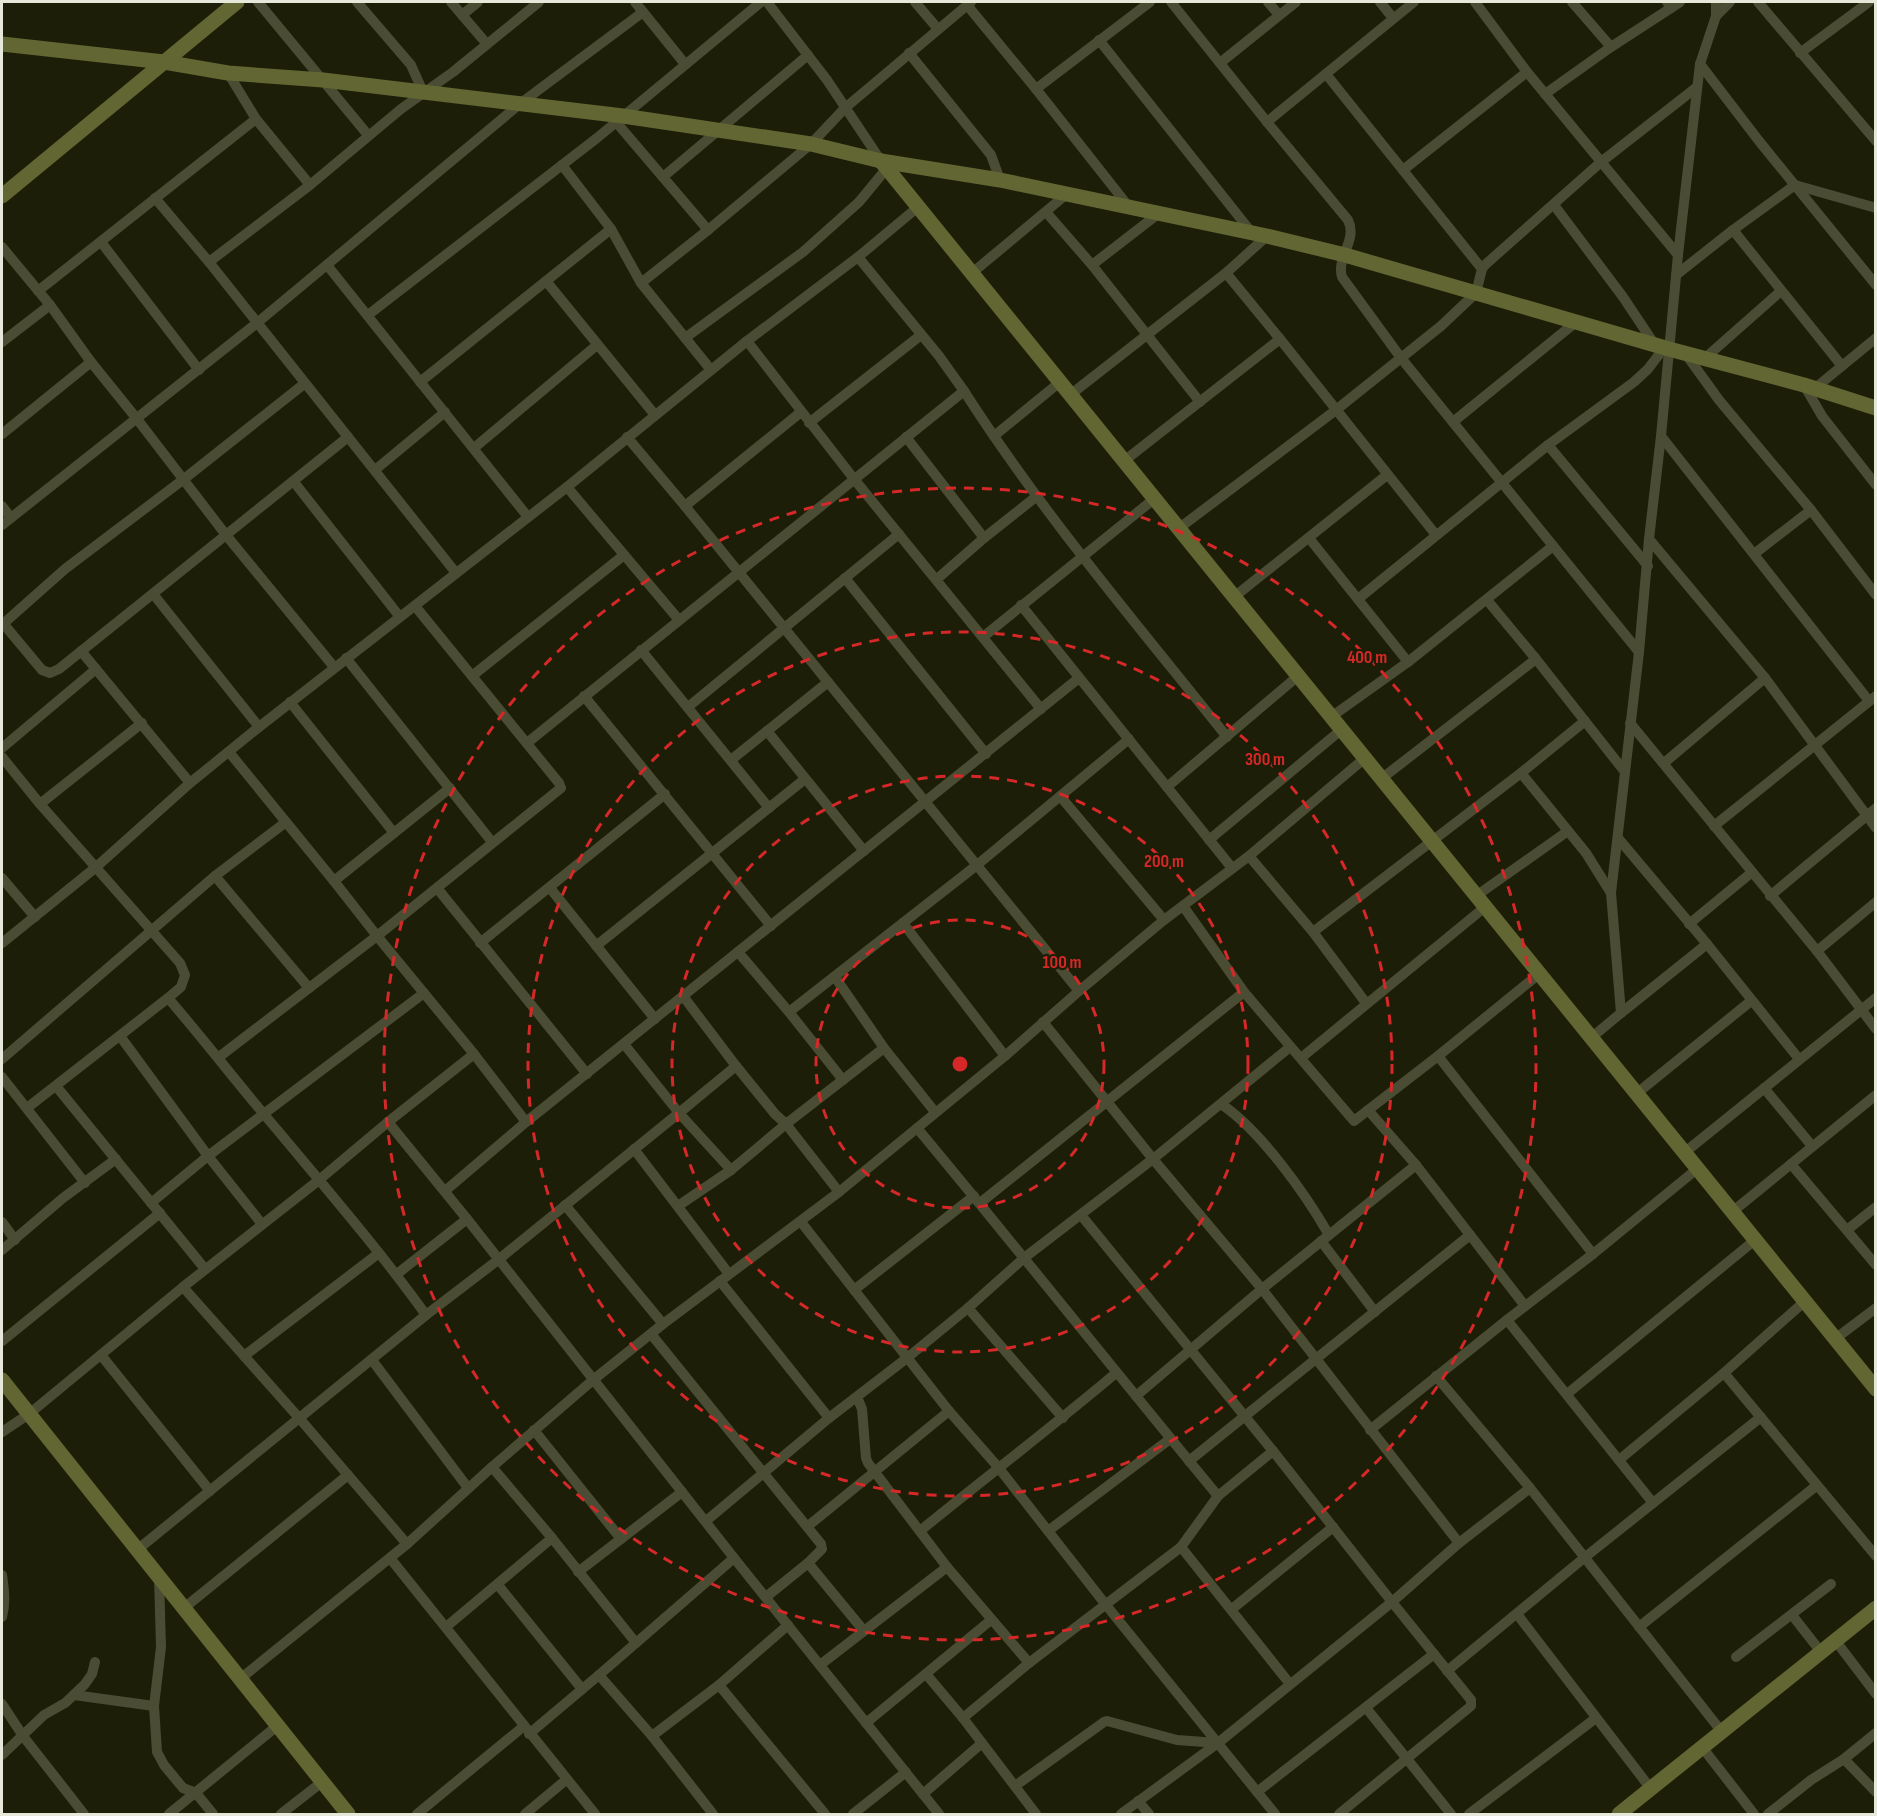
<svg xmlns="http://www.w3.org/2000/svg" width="1877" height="1816" viewBox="0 0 1877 1816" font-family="'Sofia Sans Condensed',sans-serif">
<rect width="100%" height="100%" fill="#1c1e07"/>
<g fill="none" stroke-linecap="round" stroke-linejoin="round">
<!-- street -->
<g stroke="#4a4c33" stroke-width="10">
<polyline points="258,2 368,135"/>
<polyline points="357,2 411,65 424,94"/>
<polyline points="451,2 486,43"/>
<polyline points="635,2 685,64"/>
<polyline points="767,2 827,80 881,161"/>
<polyline points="915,2 938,29"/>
<path d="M1171 2 1267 122 1348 220C1358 240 1336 257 1342 277L1401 358 1639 652"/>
<polyline points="1268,2 1279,15"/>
<polyline points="1380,2 1393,18"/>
<polyline points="1475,2 1527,72 1678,255"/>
<polyline points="1572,2 1611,47"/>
<polyline points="1667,2 1671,8 1680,2"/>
<polyline points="1716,2 1716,16 1700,64 1759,141 1876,285"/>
<polyline points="1758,2 1876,141"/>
<polyline points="967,5 1036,89 1129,207"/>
<polyline points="462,15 478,2"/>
<polyline points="1716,16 1730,2"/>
<polyline points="1099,40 1252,233"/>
<polyline points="909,53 991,155 1000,180"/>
<polyline points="1800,53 1869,2"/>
<polyline points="1220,63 1296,2"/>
<polyline points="228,73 256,119 310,185"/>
<polyline points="1326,74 1482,269"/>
<polyline points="1036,89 1150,2"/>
<polyline points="1545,94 1611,47 1671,8"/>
<polyline points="616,122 708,230"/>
<polyline points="1267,122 1414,2"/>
<polyline points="1403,170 1527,72"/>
<polyline points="663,177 808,55"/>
<polyline points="155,198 209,262 456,573"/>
<polyline points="1554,205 1623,297 1655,345"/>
<polyline points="1046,212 1092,265 1200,402"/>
<polyline points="611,229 641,283 711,370"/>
<polyline points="1733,230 1842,366"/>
<polyline points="101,242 199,370"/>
<polyline points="2,247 50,305 91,362 137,419 226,535 334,667"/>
<polyline points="209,262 310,185 401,109 453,72 539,2"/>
<polyline points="327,265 528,517"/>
<polyline points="1092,265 1158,214"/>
<polyline points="972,273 1068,193"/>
<polyline points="1226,273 1280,339 1436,535"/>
<polyline points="1676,275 1733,230 1795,185 1876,208"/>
<polyline points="546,281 655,415"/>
<polyline points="641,283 708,230 811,144 845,108 971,2"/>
<polyline points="38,291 256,119"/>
<polyline points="368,315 597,138 761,2"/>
<polyline points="685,338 803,252 859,202 887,168"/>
<polyline points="747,341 854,479 1041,709"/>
<polyline points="2,342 50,305"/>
<polyline points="1685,353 1719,400 1811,510 1876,595"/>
<polyline points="1704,359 1781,291"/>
<polyline points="420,382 611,229 562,165"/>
<polyline points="1804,385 1822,416 1876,485"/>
<polyline points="1814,389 1876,338"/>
<path d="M964 391C1042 513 1137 624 1227 737"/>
<polyline points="1070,395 1226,273 1267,236"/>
<polyline points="1453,422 1576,322"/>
<polyline points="809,423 921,335"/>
<polyline points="2,434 91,362"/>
<polyline points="994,436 1060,382"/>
<polyline points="1661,436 1869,701"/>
<polyline points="627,437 685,506 1079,991"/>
<polyline points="906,437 984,538"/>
<polyline points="1548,445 1648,566"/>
<polyline points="474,448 597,345"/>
<polyline points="1124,461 1280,339"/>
<polyline points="375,470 445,412"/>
<polyline points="294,482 400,617"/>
<polyline points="567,487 679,620"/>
<polyline points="2,506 11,518"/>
<polyline points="685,506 801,412"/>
<polyline points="2,525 257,323 521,103 643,12"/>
<polyline points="1178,529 1336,410 1441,326 1476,293 1482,269 1486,264 1601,162 1697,87"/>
<polyline points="1309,538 1408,662"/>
<polyline points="1649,539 1765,678 1876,828"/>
<polyline points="1754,554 1811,510"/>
<polyline points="845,578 986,754"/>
<polyline points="937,579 984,538 1037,496"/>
<polyline points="154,595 259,727"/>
<polyline points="1234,597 1387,475"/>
<polyline points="1358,599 1548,445 1634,382 1648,369 1664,348"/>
<polyline points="1487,600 1536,659 1625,772"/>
<polyline points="1021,605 1232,868"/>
<polyline points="2,622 42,670 50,673 59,669 348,437"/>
<polyline points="3,624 65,569 184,479 304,384"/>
<polyline points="983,637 1154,499"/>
<polyline points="641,650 769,808"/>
<polyline points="81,651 190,783"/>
<polyline points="346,658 492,842"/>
<polyline points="472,676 624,555"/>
<polyline points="584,696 771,926"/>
<polyline points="290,702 394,833"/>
<polyline points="688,707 899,534"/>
<polyline points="1331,717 1408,662 1553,546"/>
<polyline points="1630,723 1817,951 1876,1029"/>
<polyline points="767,731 864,851"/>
<polyline points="527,743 964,391 939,356 858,257"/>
<polyline points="2,748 96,669"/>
<polyline points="229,752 334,881 377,936 474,1054 526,1122"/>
<polyline points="2,757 40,804 180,963 185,975 181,987 168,998 27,1108"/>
<polyline points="731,760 828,682"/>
<polyline points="1664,763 1765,678"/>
<polyline points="1521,773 1586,853 1611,893"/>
<polyline points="1381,779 1536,659"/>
<polyline points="1167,787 1298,676"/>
<polyline points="1060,796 1164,920"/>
<polyline points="40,804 142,723"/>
<polyline points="1714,826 1876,696"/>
<polyline points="1618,838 1707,944 1799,1059"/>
<polyline points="1209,840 1341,730"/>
<polyline points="1249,856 1313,932 1366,1003"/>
<polyline points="215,876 309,988"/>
<polyline points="2,878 35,917"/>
<polyline points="334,881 450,788"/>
<polyline points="437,888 587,1074"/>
<polyline points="550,888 655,1019"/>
<polyline points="1476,896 1568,831"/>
<polyline points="1770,896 1876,808"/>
<polyline points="1183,906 1244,992 1354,1121 1438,1056 1539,974"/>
<polyline points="903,923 1005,1056"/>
<polyline points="1689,924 1751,873"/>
<polyline points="1313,932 1521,773 1585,721"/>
<polyline points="2,943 95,868 190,783 259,727 567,487 747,341 858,257 918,207"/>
<polyline points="480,943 665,794"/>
<polyline points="596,946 805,779"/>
<polyline points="1817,951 1876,902"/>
<polyline points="738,952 789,1012 843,1080"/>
<polyline points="835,977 884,1048 935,1112"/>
<polyline points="683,996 736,1066 775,1114 786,1124 839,1192"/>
<path d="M168 998C206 1042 241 1088 279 1132 329 1192 380 1251 426 1315"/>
<polyline points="789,1012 977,865 1129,739"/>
<polyline points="1621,1013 1707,944"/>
<polyline points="1043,1022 1153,1159 1262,1289 1459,1543"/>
<polyline points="120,1036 208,1156 262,1224"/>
<polyline points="1591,1038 1621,1013 1611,893 1639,652 1649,539 1661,436 1678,255 1700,64"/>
<polyline points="624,1044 679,1113 731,1170"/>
<polyline points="1438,1056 1593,1254"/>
<polyline points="219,1057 377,936 561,788 559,783 415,606"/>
<polyline points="1301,1058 1485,907"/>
<polyline points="2,1059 215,876 286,822"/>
<polyline points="2,1077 85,1183"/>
<polyline points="56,1086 205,1269"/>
<polyline points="1764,1088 1812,1146"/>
<polyline points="1636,1094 1751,1001"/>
<path d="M1221 1104C1260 1130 1305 1193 1329 1235"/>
<polyline points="1368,1110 1416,1165 1525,1306"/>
<polyline points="388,1122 467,1219 734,1558 939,1814"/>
<path d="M917 1128C1018 1249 1117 1374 1218 1496"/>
<polyline points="634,1149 729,1274"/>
<polyline points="1684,1153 1876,998"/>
<polyline points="1791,1164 1876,1265"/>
<polyline points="445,1191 526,1122 1079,678"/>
<polyline points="151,1203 208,1156 424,993"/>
<polyline points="980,1203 1244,992"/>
<polyline points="565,1205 663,1324"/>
<polyline points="678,1206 731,1170 786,1124 884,1048"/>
<polyline points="1732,1212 1876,1095"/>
<polyline points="1081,1215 1273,1451 1392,1602 1471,1700 1471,1706 1339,1814"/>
<polyline points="2,1222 15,1240"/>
<polyline points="801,1222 949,1411 998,1467 1106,1605 1275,1814"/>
<polyline points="1847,1230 1876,1207"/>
<polyline points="1321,1241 1375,1312"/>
<polyline points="2,1250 63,1198 116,1159"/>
<polyline points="397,1274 467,1219"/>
<polyline points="720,1281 829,1418"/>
<polyline points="183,1287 300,1419 407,1544"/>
<polyline points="854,1290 974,1196"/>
<polyline points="968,1308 1063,1418"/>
<polyline points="1507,1320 1653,1503"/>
<polyline points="651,1334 821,1544 822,1549 808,1563 766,1597"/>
<polyline points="1835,1339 1876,1308"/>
<polyline points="2,1341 160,1213"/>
<polyline points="101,1355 210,1491"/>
<polyline points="244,1356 379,1253"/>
<polyline points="372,1360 468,1488"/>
<polyline points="1724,1373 1876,1556"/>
<polyline points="1436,1376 1530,1488 1722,1732"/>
<polyline points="1567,1394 1755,1240"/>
<polyline points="1136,1396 1262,1289 1416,1165"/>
<polyline points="857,1397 862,1409 866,1458 868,1463 947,1567 1029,1663"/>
<polyline points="534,1430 621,1539"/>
<polyline points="1370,1430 1507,1320 1593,1254 1697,1169"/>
<polyline points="2,1432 29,1414 183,1287 319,1180 388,1122 474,1054"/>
<polyline points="1619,1460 1724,1373 1804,1302"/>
<polyline points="1189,1461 1470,1235"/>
<polyline points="492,1467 552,1538 636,1643"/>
<polyline points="706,1521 829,1418 907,1358 968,1308 1024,1258 1153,1159 1290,1047"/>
<polyline points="808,1526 949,1411"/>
<path d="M920 1531C985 1478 1052 1427 1116 1373"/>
<polyline points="1048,1531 1170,1439"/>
<polyline points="1181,1547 1290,1684"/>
<polyline points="137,1550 426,1315 498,1260 679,1113 736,1066"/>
<polyline points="390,1558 595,1814"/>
<polyline points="808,1563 864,1631"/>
<polyline points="578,1572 682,1492"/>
<path d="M2 1575C4 1589 6 1603 2 1617"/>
<polyline points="159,1577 161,1647 154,1706 157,1752 164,1765 183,1788 196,1793 213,1814"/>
<polyline points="498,1585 582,1689"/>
<polyline points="184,1608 348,1475"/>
<polyline points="1232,1609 1333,1527"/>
<polyline points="1517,1614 1651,1789"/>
<polyline points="1792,1615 1821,1652"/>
<polyline points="446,1627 552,1538"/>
<polyline points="1639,1627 1816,1486"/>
<polyline points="1835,1640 1876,1694"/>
<polyline points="1736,1657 1831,1584"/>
<polyline points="820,1665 947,1567"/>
<polyline points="1447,1671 1584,1558 1761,1417"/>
<polyline points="926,1674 963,1718 1036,1814"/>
<polyline points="599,1675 652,1736 713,1814"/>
<polyline points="240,1679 407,1544 492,1467 593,1380 663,1324 839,1192 1005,1056 1079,991 1164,920 1249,856 1365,758"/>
<polyline points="719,1685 825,1814"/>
<polyline points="74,1695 154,1706"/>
<polyline points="2,1704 23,1736 84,1814"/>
<polyline points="1367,1709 1451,1814"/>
<polyline points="963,1718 1029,1663 1181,1547 1218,1496 1273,1451"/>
<polyline points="866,1723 991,1620"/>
<polyline points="529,1734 599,1675 734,1558"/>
<polyline points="652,1736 719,1685 788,1625"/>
<polyline points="1702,1747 1754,1814"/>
<polyline points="2,1755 44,1715 65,1703 85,1684 92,1674 95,1662"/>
<polyline points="1844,1759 1876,1792"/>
<polyline points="1015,1786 1104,1722 1107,1721 1177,1740 1218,1743"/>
<polyline points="1257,1792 1434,1654"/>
<polyline points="923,1794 982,1743"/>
<polyline points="1138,1801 1149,1814"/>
<polyline points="169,1814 277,1726"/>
<polyline points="281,1814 322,1782"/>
<polyline points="417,1814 524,1726"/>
<polyline points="525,1814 566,1780"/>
<polyline points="853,1814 906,1772"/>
<polyline points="1121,1814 1218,1743 1392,1602 1459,1543 1530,1488"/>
<polyline points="1469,1814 1596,1718"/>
<polyline points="1768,1814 1811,1780 1844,1759 1876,1733"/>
</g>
<!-- secondary -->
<g stroke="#626633" stroke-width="15">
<polyline points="2,44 164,62 228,73 323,80 623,116 811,144 881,161 1000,180 1267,236 1345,255 1669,349 1804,385 1876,408"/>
<polyline points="881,161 1876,1389"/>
<polyline points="2,196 237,2"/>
<polyline points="2,1380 348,1814"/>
<polyline points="1619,1814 1876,1608"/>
</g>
</g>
<!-- distance rings -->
<g fill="none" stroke="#d62828" stroke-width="3" stroke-dasharray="10 8">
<circle cx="960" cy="1064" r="144"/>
<circle cx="960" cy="1064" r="288"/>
<circle cx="960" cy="1064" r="432"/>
<circle cx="960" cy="1064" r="576"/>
</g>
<circle cx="960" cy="1064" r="9" fill="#d62828" stroke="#1c1e07" stroke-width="3"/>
<g font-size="18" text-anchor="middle" font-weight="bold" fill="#d62828" stroke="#1c1e07" stroke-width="4.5" stroke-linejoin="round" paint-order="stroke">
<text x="1367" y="663">400 m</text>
<text x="1265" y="765">300 m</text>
<text x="1164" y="867">200 m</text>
<text x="1062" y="968">100 m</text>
</g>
<!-- border -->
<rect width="1877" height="1816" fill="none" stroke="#e6e8da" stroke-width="6"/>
</svg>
